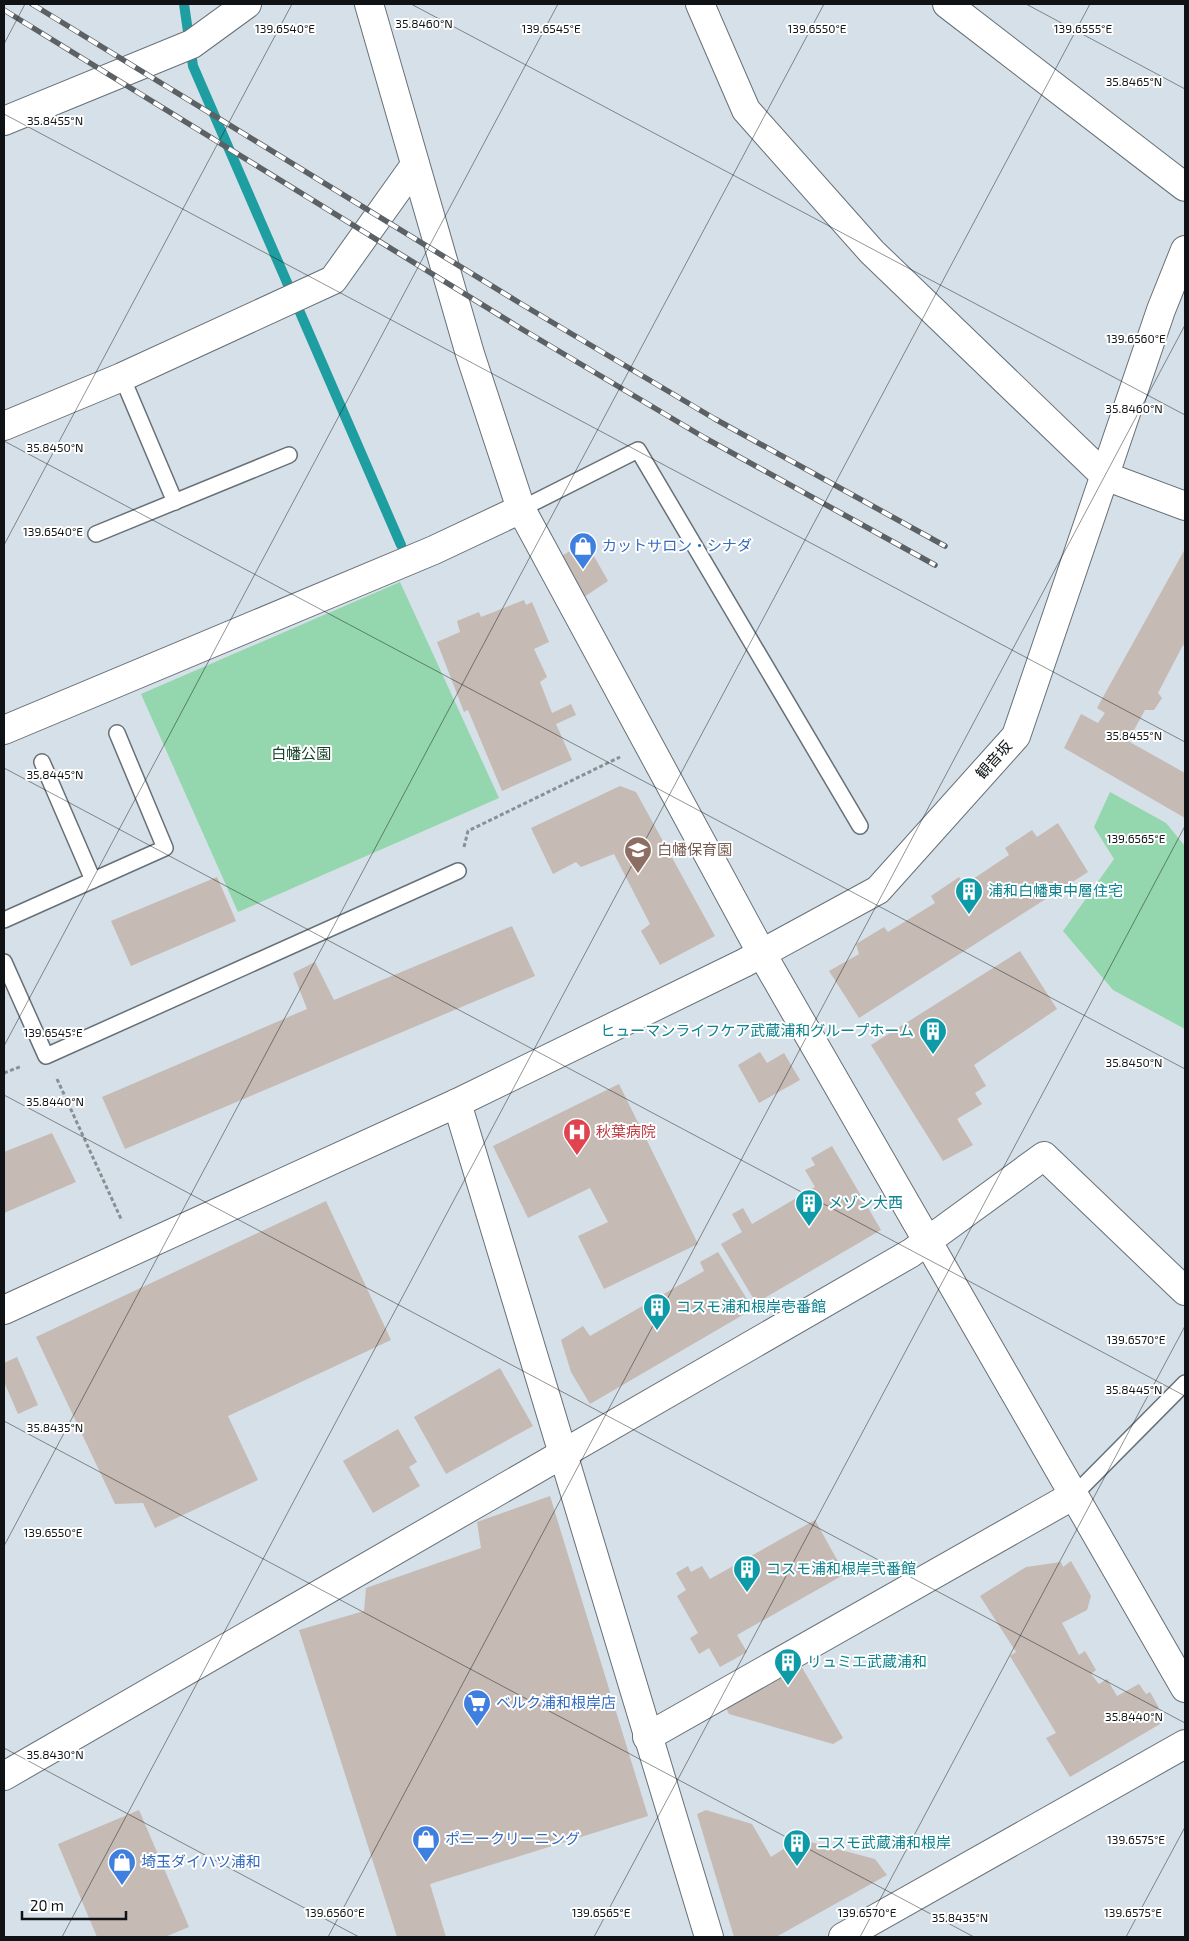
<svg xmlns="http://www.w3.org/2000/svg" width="1189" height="1941" viewBox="0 0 1189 1941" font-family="'Exo 2','Noto Sans JP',sans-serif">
<rect width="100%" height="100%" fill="#d6e0e8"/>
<!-- green -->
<g fill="#94d6ad">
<polygon points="400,582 499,798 238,912 141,694"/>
<polygon points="1110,792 1166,823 1185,846 1185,1029 1113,990 1063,931 1114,859 1094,827"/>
</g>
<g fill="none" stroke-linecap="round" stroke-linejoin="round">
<!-- stream -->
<polyline stroke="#1e9ea0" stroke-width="10" points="184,4 193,66 401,545"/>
</g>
<!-- building -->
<g fill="#c5bab4">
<polygon points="586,542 608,581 581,599 558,558"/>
<polygon points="1185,549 1185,646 1183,645 1158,693 1162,698 1154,710 1145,710 1128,741 1185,773 1185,818 1064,748 1081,714 1098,723 1105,713 1097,708"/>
<polygon points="524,600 526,605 532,602 549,642 534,649 547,677 540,682 552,713 571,704 576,715 556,724 572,760 502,791 468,710 464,712 437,642 460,632 457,621 479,612 481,617"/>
<polygon points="620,786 636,792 715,936 660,965 641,931 650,924 614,854 581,867 576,862 553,874 531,828"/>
<polygon points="1058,823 1088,872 859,1018 829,971 859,954 856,944 884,927 888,932 935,903 931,896 959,877 964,885 1009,855 1005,848 1032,830 1037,837"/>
<polygon points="217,877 236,921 131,966 111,921"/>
<polygon points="512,926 535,976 125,1149 102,1097 307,1009 293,973 315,962 334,1000"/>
<polygon points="1020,951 1057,1009 974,1065 986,1086 975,1093 982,1104 957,1119 973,1145 943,1161 871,1045"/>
<polygon points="760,1052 767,1063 784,1053 800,1080 759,1103 738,1065"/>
<polygon points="619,1084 698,1244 604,1289 578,1236 608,1222 590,1188 528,1218 493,1146"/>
<polygon points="52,1133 76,1182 4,1213 4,1152"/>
<polygon points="832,1146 881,1230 756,1303 721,1244 742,1232 732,1214 743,1208 752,1224 815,1187 805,1170 815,1165 811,1158"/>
<polygon points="326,1201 391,1340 228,1416 258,1480 155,1528 143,1503 115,1504 36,1337"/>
<polygon points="718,1252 753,1309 590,1404 571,1372 561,1340 583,1326 590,1336 704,1271 700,1262"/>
<polygon points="17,1357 38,1405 18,1414 4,1382 4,1363"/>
<polygon points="500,1368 533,1426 446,1474 414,1417"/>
<polygon points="398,1429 417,1462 409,1467 420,1486 373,1513 343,1461"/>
<polygon points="550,1496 648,1816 430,1884 446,1937 397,1937 299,1630 364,1611 366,1588 481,1548 477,1522"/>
<polygon points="815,1520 845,1574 737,1635 747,1652 720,1667 709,1648 699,1654 690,1638 698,1633 677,1596 686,1590 676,1573 688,1566 691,1572 702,1566 710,1579"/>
<polygon points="1071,1561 1091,1596 1087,1610 1062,1623 1079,1655 1085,1651 1096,1670 1091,1674 1099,1684 1107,1679 1117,1696 1139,1684 1146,1694 1150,1692 1159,1708 1153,1712 1160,1724 1070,1777 1046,1738 1056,1733 1010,1656 1016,1652 980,1596 1026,1567 1061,1562 1063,1567"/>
<polygon points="800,1664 843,1738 833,1744 729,1714 726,1708"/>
<polygon points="139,1810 189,1927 165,1937 97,1937 58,1844"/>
<polygon points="706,1810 752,1824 771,1857 799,1839 875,1859 887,1875 776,1937 734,1937 697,1814"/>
</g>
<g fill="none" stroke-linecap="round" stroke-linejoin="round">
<!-- service casing -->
<g stroke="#677077" stroke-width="18">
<g id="service">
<polyline points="122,377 175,502"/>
<polyline points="521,509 638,450 860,826"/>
<polyline points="96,534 289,455"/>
<polyline points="42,762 93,880"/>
<polyline points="4,920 165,848 117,733"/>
<polyline points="4,962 46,1056 458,871"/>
<polyline points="1074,1495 1185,1383"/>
</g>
</g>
<!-- minor casing -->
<g stroke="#677077" stroke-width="30">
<g id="minor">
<polyline points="369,4 470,354 521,509 762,954 1185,1688"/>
<polyline points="700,4 746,110 872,252 1105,476 1185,506"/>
<polyline points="947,4 1185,187"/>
<polyline points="4,121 192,44 247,4"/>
<polyline points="4,426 122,377 333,280 415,165"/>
<polyline points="4,730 434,550 521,509"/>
<polyline points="457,1103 709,1937"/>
<polyline points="4,1310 457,1103 744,963 878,890 1016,736 1161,310 1185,250"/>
<polyline points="647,1737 1074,1495"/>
<polyline points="4,1776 911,1253 1044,1156 1185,1291"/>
<polyline points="843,1937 1185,1744"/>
</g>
</g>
<!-- path -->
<g stroke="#889095" stroke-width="3" stroke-dasharray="4 2.5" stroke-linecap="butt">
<polyline points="464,847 468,831 620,757"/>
<polyline points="4,1073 22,1066"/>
<polyline points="57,1079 122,1221"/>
</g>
<!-- service -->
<use href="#service" stroke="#fff" stroke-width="15"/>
<!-- minor -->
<use href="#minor" stroke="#fff" stroke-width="28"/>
<!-- rail casing -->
<g stroke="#5b6165" stroke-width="5.5">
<g id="rail">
<polyline points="32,4 523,305 715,419 945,546"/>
<polyline points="4,10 520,328 705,438 935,565"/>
</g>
</g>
<!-- rail -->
<use href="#rail" stroke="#fff" stroke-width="4" stroke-dasharray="11" stroke-linecap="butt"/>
</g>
<!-- ticks -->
<path fill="none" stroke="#0f1315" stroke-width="1" stroke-opacity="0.45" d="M411 4 1185 415M1026 4 1185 89M4 44 25 4M4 114 1185 742M4 441 1185 1069M4 545 292 4M4 768 1185 1396M4 1046 558 4M4 1095 1185 1723M4 1421 974 1937M4 1546 824 4M4 1748 359 1937M62 1937 1090 4M328 1937 1185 325M594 1937 1185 826M860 1937 1185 1326M1126 1937 1185 1827"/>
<!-- icons -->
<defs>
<g id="shop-pin" transform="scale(1.4375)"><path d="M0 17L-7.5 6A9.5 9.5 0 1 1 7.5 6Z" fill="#3f7fe0" stroke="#fff"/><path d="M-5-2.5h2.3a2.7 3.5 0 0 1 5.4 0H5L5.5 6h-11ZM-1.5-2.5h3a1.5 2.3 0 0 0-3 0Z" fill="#fff"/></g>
<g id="school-pin" transform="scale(1.4375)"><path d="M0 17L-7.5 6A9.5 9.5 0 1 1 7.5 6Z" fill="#8d6e63" stroke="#fff"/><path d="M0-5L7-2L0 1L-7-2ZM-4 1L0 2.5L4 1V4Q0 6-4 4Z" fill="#fff"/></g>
<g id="building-pin" transform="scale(1.4375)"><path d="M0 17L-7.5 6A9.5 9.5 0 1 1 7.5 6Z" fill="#0f9aa8" stroke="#fff"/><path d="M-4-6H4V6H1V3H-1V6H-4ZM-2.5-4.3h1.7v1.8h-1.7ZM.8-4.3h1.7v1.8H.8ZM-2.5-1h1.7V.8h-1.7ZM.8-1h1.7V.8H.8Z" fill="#fff"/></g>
<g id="hospital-pin" transform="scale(1.4375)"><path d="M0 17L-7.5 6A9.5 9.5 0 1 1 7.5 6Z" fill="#e0444e" stroke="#fff"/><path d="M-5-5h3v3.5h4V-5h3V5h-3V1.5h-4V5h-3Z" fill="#fff"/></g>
<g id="supermarket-pin" transform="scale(1.4375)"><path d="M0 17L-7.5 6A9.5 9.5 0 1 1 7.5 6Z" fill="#3f7fe0" stroke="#fff"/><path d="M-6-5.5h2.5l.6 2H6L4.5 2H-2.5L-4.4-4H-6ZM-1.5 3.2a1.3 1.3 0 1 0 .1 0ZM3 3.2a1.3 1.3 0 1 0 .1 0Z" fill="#fff"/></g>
</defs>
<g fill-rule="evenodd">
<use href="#shop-pin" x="583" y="546"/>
<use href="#school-pin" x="638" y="850"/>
<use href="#building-pin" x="969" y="891"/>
<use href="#building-pin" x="933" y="1031"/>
<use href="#hospital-pin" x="577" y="1132"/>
<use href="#building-pin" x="809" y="1203"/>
<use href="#building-pin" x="657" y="1307"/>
<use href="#building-pin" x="747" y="1569"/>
<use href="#building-pin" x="788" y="1662"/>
<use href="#supermarket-pin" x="477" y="1703"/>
<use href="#shop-pin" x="426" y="1839"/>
<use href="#building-pin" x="797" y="1843"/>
<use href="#shop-pin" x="122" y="1862"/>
</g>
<g text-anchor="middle" stroke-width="4" stroke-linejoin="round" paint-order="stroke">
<!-- shop labels -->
<g font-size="15" fill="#366cbe" stroke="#fff" text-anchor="start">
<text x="602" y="551">カットサロン・シナダ</text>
<text x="496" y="1708">ベルク浦和根岸店</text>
<text x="445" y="1844">ポニークリーニング</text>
<text x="141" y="1867">埼玉ダイハツ浦和</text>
</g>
<!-- park labels -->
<g font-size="15" fill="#18432b" stroke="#fff">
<text x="301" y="759">白幡公園</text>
</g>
<!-- street labels -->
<g font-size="15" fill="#0f1315" stroke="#fff">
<text transform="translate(994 760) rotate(-48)" y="5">観音坂</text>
</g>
<!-- education labels -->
<g font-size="15" fill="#785e54" stroke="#fff" text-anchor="start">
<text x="657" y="855">白幡保育園</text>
</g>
<!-- culture labels -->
<g font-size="15" fill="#0d838f" stroke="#fff" text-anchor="start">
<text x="988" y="896">浦和白幡東中層住宅</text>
<text x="914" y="1036" text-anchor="end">ヒューマンライフケア武蔵浦和グループホーム</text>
<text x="828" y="1208">メゾン大西</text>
<text x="676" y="1312">コスモ浦和根岸壱番館</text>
<text x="766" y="1574">コスモ浦和根岸弐番館</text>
<text x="807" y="1667">リュミエ武蔵浦和</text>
<text x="816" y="1848">コスモ武蔵浦和根岸</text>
</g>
<!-- health labels -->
<g font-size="15" fill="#be3a42" stroke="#fff" text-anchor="start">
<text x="596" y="1137">秋葉病院</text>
</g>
</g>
<g font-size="12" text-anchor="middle" fill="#0f1315" stroke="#fff" stroke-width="4" stroke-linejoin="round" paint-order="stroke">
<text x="424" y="28">35.8460°N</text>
<text x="285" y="33">139.6540°E</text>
<text x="551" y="33">139.6545°E</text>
<text x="817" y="33">139.6550°E</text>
<text x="1083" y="33">139.6555°E</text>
<text x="1134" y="86">35.8465°N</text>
<text x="55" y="125">35.8455°N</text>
<text x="1136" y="343">139.6560°E</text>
<text x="1134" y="413">35.8460°N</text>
<text x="55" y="452">35.8450°N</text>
<text x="53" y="536">139.6540°E</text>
<text x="1134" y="740">35.8455°N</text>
<text x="55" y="779">35.8445°N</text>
<text x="1136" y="843">139.6565°E</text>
<text x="53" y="1037">139.6545°E</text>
<text x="1134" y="1067">35.8450°N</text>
<text x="55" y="1106">35.8440°N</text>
<text x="1136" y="1344">139.6570°E</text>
<text x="1134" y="1394">35.8445°N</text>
<text x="55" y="1432">35.8435°N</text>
<text x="53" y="1537">139.6550°E</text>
<text x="1134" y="1721">35.8440°N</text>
<text x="55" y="1759">35.8430°N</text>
<text x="1136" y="1844">139.6575°E</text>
<text x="335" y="1917">139.6560°E</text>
<text x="601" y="1917">139.6565°E</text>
<text x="867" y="1917">139.6570°E</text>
<text x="1133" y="1917">139.6575°E</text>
<text x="960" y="1922">35.8435°N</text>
</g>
<!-- border -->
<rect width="1189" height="1941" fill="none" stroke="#0f1315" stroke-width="10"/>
<!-- scale -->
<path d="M22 1911v8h104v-8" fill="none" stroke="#0f1315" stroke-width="2.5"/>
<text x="30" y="1911" font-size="15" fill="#0f1315" stroke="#ffffff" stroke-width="4" paint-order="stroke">20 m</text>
</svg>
